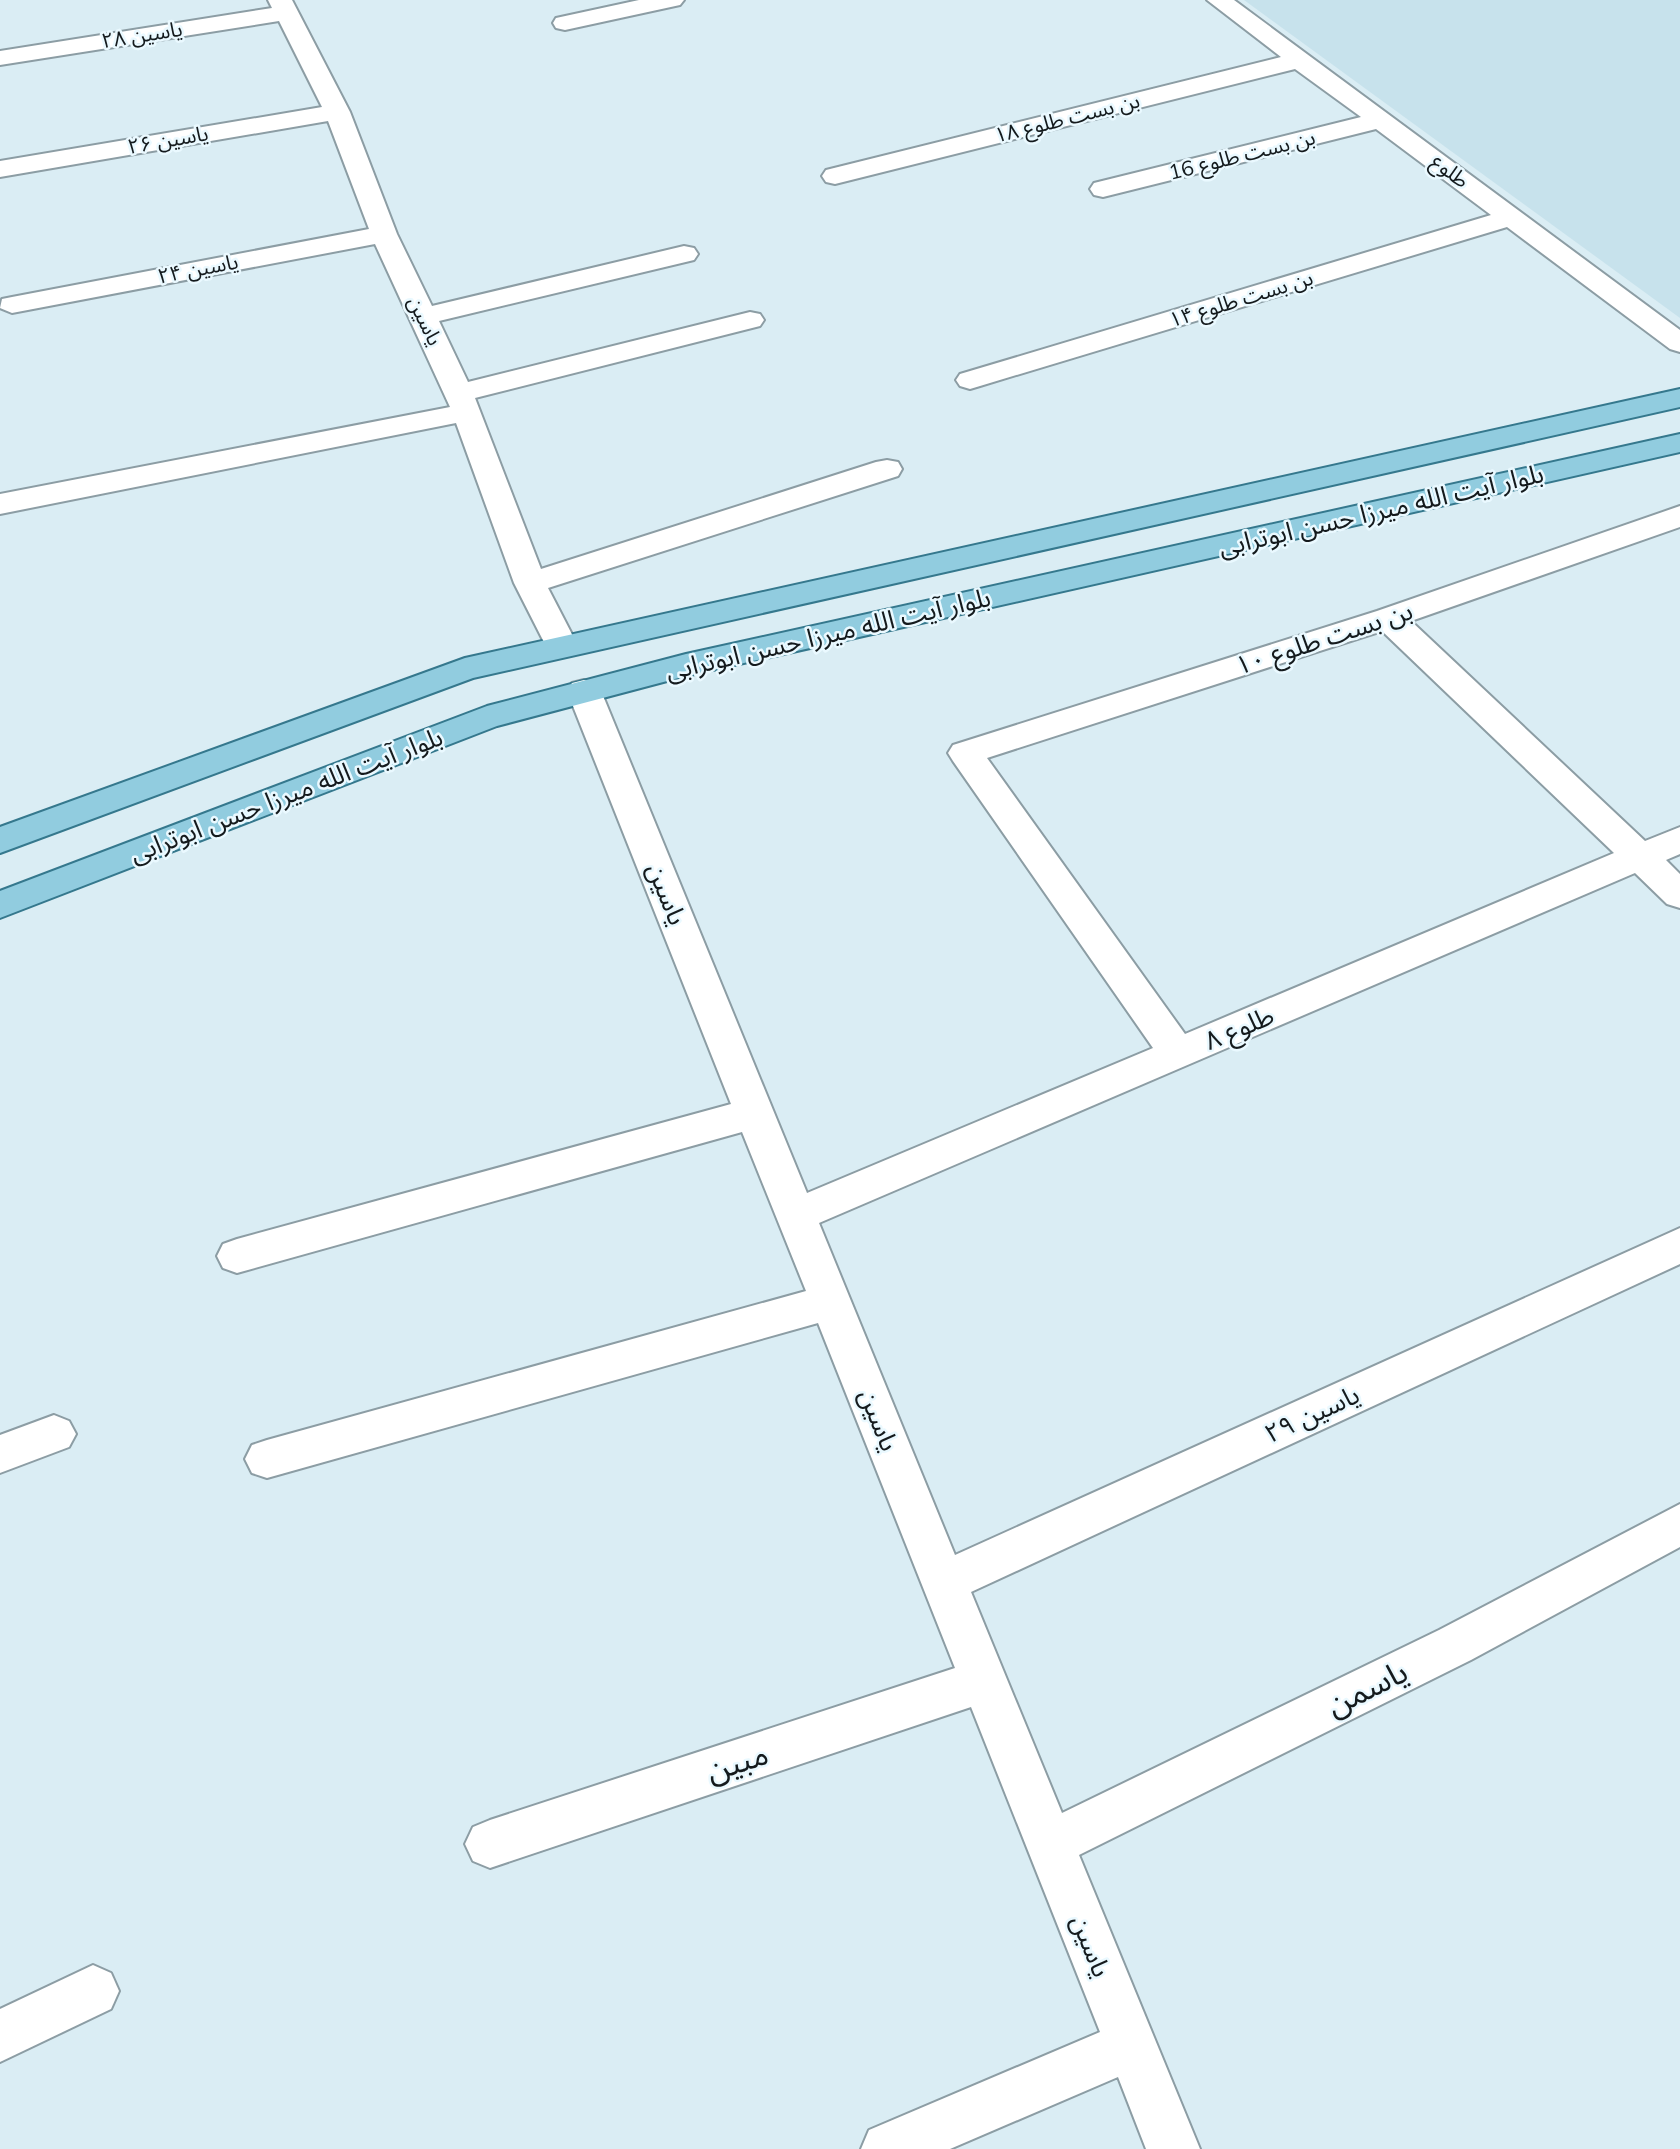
<svg xmlns="http://www.w3.org/2000/svg" width="1680" height="2149" viewBox="0 0 1680 2149" font-family="Mulish,'Noto Sans Arabic',sans-serif">
<rect width="100%" height="100%" fill="#daedf4"/>
<!-- built -->
<polygon fill="#c7e2ec" points="1244,0 1680,0 1680,318"/>
<g fill="none" stroke-linecap="round" stroke-linejoin="round">
<!-- minor casing -->
<g stroke="#8c9da4" stroke-width="4">
<g id="minor">
<polygon points="268,0 292,0 350,112 397,234 432,306 684,246 694,248 698,254 694,260 439,321 468,382 750,312 760,314 764,320 760,326 475,398 541,569 876,462 887,460 898,462 902,469 898,476 548,588 578,646 574,654 562,657 550,654 514,583 456,423 0,514 0,494 450,407 375,244 12,313 0,308 2,299 12,297 369,229 328,121 0,177 0,161 322,107 279,21 0,65 0,51 272,8"/>
<polygon points="639,0 684,0 680,5 565,30 556,28 553,23 556,18"/>
<polygon points="1207,0 1234,0 1680,330 1680,352 1670,349 1507,227 980,386 970,389 960,386 956,380 960,374 1491,215 1376,129 1103,197 1094,195 1090,189 1094,183 1361,117 1295,69 835,184 826,182 822,176 826,170 1281,57"/>
<path d="M1680 506V527L1411 621 1645 841 1680 827V854L1666 860 1680 874V908L1667 904 1635 873 819 1223 955 1555 1680 1228V1264L971 1592 1062 1813 1439 1630 1680 1504V1547L1471 1660 1079 1855 1200 2149H1146L1118 2077 950 2149H861L869 2130 1100 2032 971 1707 490 1868 473 1861 465 1844 473 1827 490 1820 955 1668 818 1323 267 1478 252 1473 245 1459 252 1445 267 1440 806 1291 742 1132 237 1273 223 1268 217 1256 223 1244 237 1239 731 1104 567 691 572 683 584 680 596 683 601 691 807 1193 1153 1048 953 761 948 753 953 745 1377 611ZM1382 631 1614 853 1185 1034 987 758Z"/>
<polygon points="54,1415 69,1421 76,1434 69,1447 0,1473 0,1435"/>
<polygon points="93,1965 111,1973 119,1991 111,2009 0,2062 0,2009"/>
</g>
</g>
<!-- major casing -->
<g stroke="#35788d" stroke-width="4">
<g id="major">
<polygon points="1680,389 1680,407 473,678 0,853 0,827 465,658"/>
<polygon points="1680,434 1680,452 686,676 497,726 0,918 0,891 487,706 686,654"/>
</g>
</g>
<!-- minor -->
<use href="#minor" fill="#fff" fill-rule="evenodd"/>
<!-- major -->
<use href="#major" fill="#91ccdf" fill-rule="evenodd"/>
</g>
<g text-anchor="middle" stroke-width="5" stroke-linejoin="round" paint-order="stroke">
<!-- far-street labels -->
<g font-size="21" fill="#141a1d" stroke="#eaf9ff">
<text transform="translate(142 35) rotate(-9)" y="7">یاسین ۲۸</text>
<text transform="translate(1067 118) rotate(-14)" y="7">بن بست طلوع ۱۸</text>
<text transform="translate(168 140) rotate(-10)" y="7">یاسین ۲۶</text>
<text transform="translate(1242 155) rotate(-14)" y="7">بن بست طلوع 16</text>
<text transform="translate(1450 171) rotate(37)" y="7">طلوع</text>
<text transform="translate(198 269) rotate(-11)" y="7">یاسین ۲۴</text>
<text transform="translate(1241 299) rotate(-17)" y="7">بن بست طلوع ۱۴</text>
<text transform="translate(425 321) rotate(64)" y="7">یاسین</text>
</g>
<!-- street labels -->
<g font-size="26" fill="#141a1d" stroke="#eaf9ff">
<text transform="translate(1381 510) rotate(-13)" y="9">بلوار آیت الله میرزا حسن ابوترابی</text>
<text transform="translate(828 634) rotate(-13)" y="9">بلوار آیت الله میرزا حسن ابوترابی</text>
<text transform="translate(1324 638) rotate(-18)" y="9">بن بست طلوع ۱۰</text>
<text transform="translate(286 795) rotate(-21)" y="9">بلوار آیت الله میرزا حسن ابوترابی</text>
<text transform="translate(667 894) rotate(68)" y="9">یاسین</text>
<text transform="translate(1239 1028) rotate(-23)" y="9">طلوع ۸</text>
<text transform="translate(1312 1414) rotate(-25)" y="9">یاسین ۲۹</text>
<text transform="translate(879 1420) rotate(68)" y="9">یاسین</text>
<text transform="translate(1091 1946) rotate(68)" y="9">یاسین</text>
</g>
<!-- near-street labels -->
<g font-size="32" fill="#141a1d" stroke="#eaf9ff">
<text transform="translate(1367 1688) rotate(-26)" y="11">یاسمن</text>
<text transform="translate(737 1762) rotate(-18)" y="11">مبین</text>
</g>
</g>
</svg>
